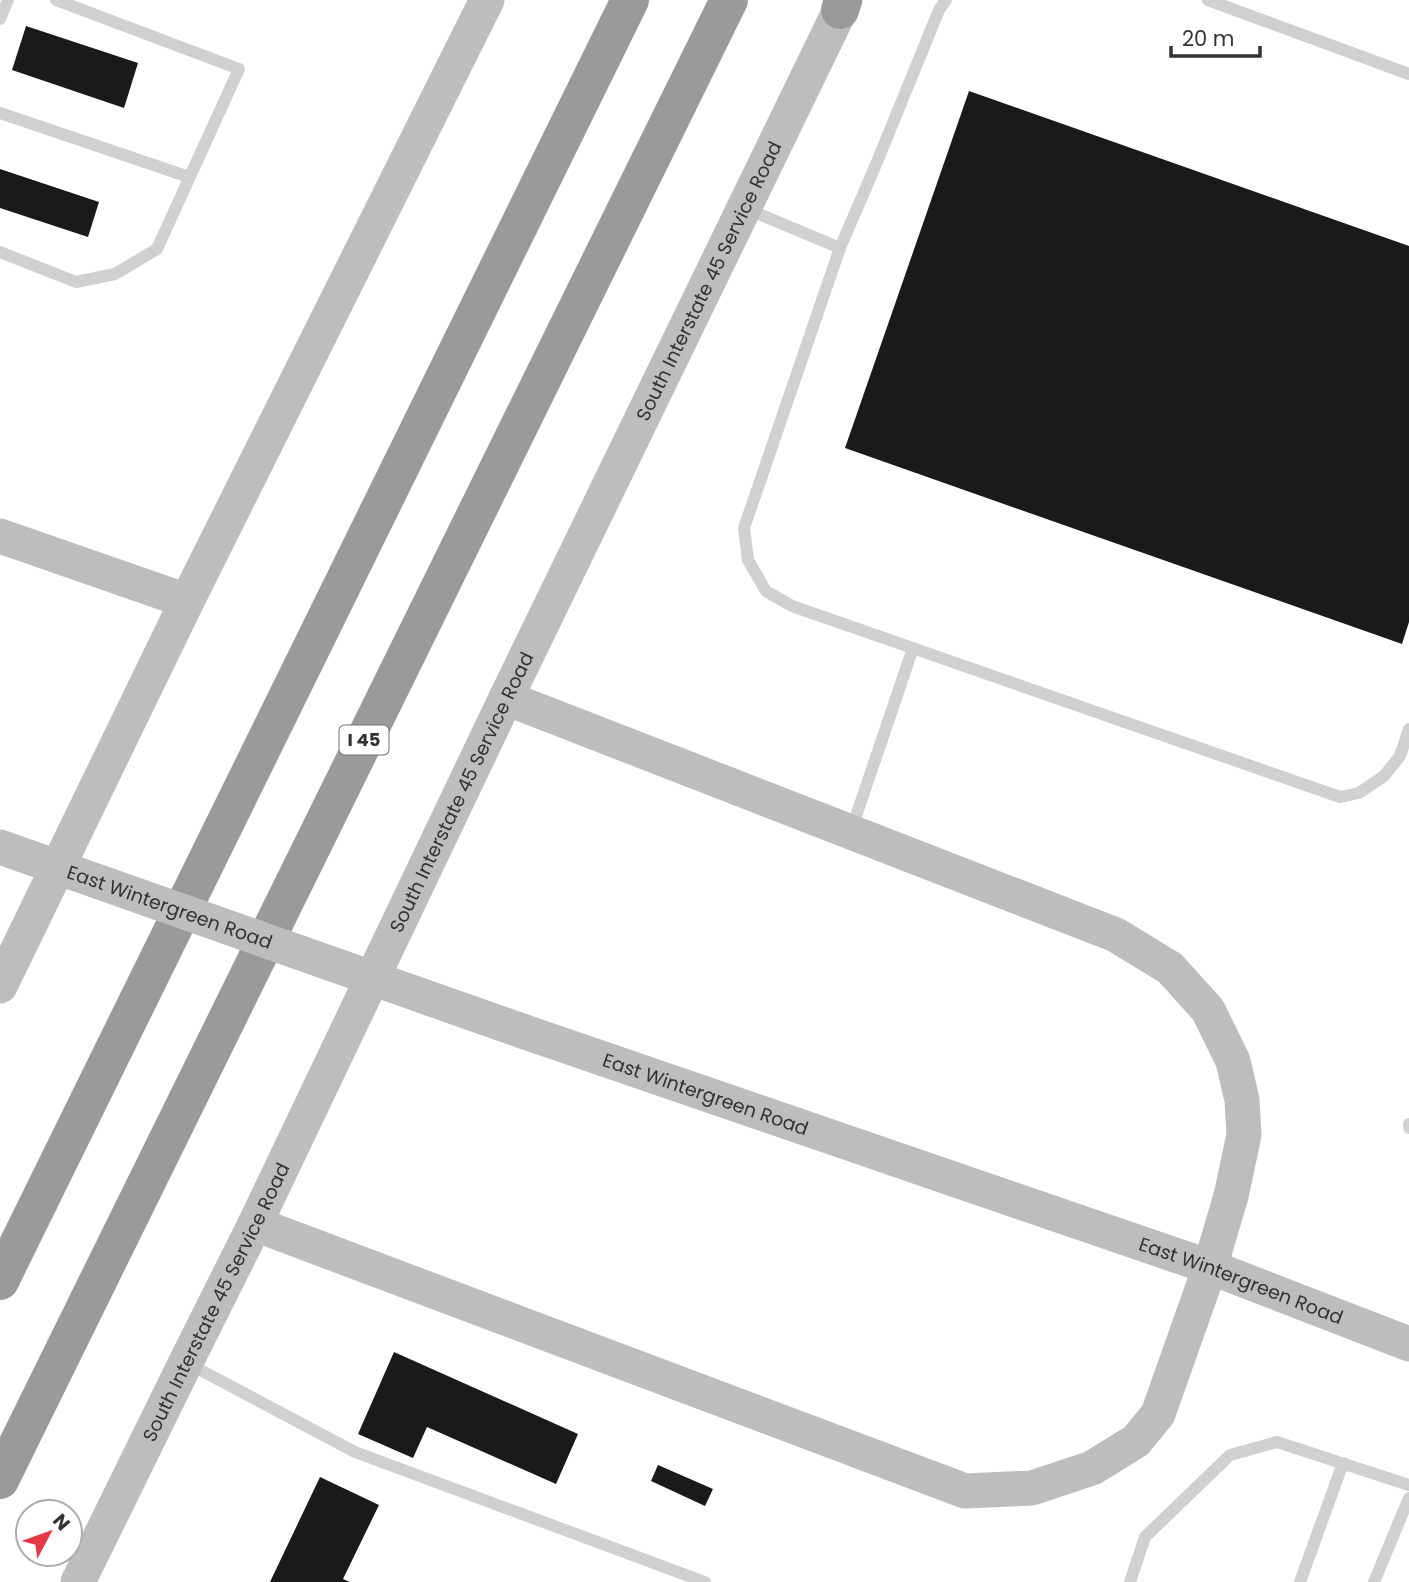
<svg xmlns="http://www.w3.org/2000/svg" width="1409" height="1582" viewBox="0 0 1409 1582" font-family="Poppins,sans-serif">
<rect width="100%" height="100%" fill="#fff"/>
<!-- building -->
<g fill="#1a1a1a">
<polygon points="26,26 138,63 124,108 12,70"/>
<polygon points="969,91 1409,246 1409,622 1402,644 845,448"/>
<polygon points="0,169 99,202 88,237 0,208"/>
<polygon points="394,1352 578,1434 556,1484 427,1427 413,1458 358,1434"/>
<polygon points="658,1465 713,1489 705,1506 651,1481"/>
<polygon points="320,1477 379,1505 343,1579 350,1582 270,1582"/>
</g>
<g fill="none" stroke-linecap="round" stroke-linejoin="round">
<!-- lane -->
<g stroke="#d0d0d0" stroke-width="12">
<polyline points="946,0 939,10 877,162 840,248 744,528 748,560 766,591 792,606 1340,797 1359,793 1384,776 1400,756 1409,729"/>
<polyline points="1208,0 1409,74"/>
<polyline points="0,19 8,0"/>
<polyline points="0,113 189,177"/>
<polyline points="747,209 840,248"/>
<polyline points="0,252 76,282 115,274 157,249 239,69 56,0"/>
<polyline points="852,828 913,648"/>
<polyline points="1409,1124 1409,1128"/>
<polyline points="189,1364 355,1452 705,1582"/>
<polyline points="1130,1582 1145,1537 1230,1455 1277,1442 1409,1485"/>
<polyline points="1300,1582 1343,1463"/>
<polyline points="1374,1582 1409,1498"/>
</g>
<!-- secondary -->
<g stroke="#bdbdbd" stroke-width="35">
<polyline points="0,536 187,601"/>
<polyline points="0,986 187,601 487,0"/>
<path id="s1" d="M525 1032 1210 1267 1409 1344"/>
<polyline points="255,1224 965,1491 1032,1488 1092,1468 1136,1441 1158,1414 1210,1267 1231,1196 1244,1135 1242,1100 1233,1061 1208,1010 1170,968 1116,935 506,698"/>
<path id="s2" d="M78 1582 186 1362 255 1224 506 698 845 0"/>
</g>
<!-- highway -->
<g stroke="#9a9a9a" stroke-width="38">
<polyline points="840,10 843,0"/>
<polyline points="0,1281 630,0"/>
<polyline points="0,1480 729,0"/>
</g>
<!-- secondary-bridge -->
<path stroke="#bdbdbd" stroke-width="35" id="s3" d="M0 847 525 1032"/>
</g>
<g text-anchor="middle" stroke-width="7" stroke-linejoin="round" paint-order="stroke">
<!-- shield labels -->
<rect fill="#fff" stroke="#707070" stroke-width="2" x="339.5" y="725.5" width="49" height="29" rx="5"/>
<g font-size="18" font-weight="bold" fill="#333">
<text x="364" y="746">I 45</text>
</g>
<!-- street labels -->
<g font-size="19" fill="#333" stroke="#fff">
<text dy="7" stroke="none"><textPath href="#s2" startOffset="1446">South Interstate 45 Service Road</textPath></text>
<text dy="7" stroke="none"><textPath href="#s2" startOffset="878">South Interstate 45 Service Road</textPath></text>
<text dy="7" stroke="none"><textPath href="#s3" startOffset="180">East Wintergreen Road</textPath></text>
<text dy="7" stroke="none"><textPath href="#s1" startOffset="191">East Wintergreen Road</textPath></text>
<text dy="7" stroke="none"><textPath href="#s1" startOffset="758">East Wintergreen Road</textPath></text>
<text dy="7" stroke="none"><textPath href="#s2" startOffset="312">South Interstate 45 Service Road</textPath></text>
</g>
</g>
<!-- north arrow -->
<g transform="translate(49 1533) rotate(49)"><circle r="33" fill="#ffffff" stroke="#adadad" stroke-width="2"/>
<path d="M0-5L12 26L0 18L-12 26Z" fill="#e63946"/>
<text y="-10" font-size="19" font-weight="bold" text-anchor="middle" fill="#333333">N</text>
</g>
<!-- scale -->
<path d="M1171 46v10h89v-10" fill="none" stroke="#333333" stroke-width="3.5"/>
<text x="1182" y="46" font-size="21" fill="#333333" stroke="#ffffff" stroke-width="5" paint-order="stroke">20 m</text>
</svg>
